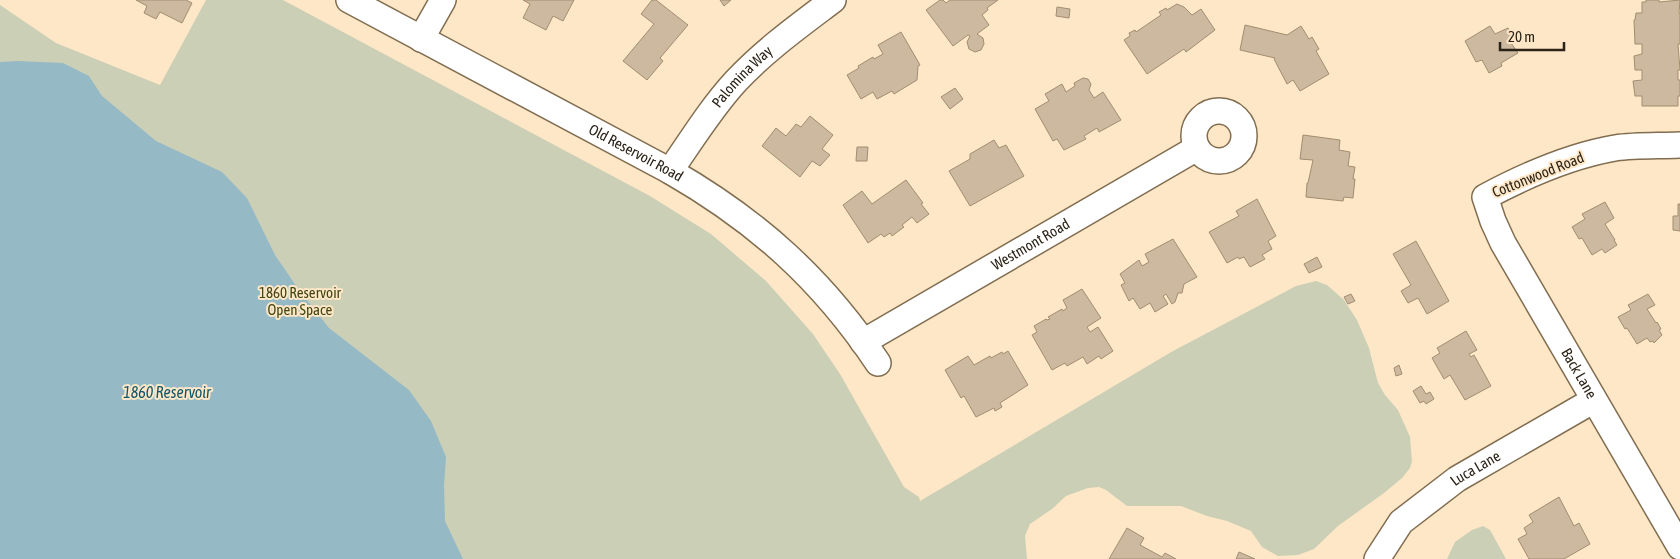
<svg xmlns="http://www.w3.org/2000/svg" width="1680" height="559" viewBox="0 0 1680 559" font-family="'Asap Condensed',sans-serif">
<rect width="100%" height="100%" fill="#fee7c7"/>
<!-- green -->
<g fill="#cbcfb6">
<polygon points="206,0 283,0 650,196 711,234 766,281 813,334 840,374 904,487 919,497 920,501 1173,351 1296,286 1316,281 1327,285 1344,300 1357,320 1369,348 1378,383 1385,395 1398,410 1410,437 1412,461 1410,468 1402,478 1384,493 1338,526 1314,549 1298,555 1278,556 1262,547 1251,531 1227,521 1207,516 1181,506 1127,506 1106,490 1099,487 1088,488 1066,496 1052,509 1030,524 1025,536 1027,559 0,559 0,5 56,43 160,85"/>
<polygon points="1483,526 1490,530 1506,559 1447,559 1455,542 1472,530"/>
</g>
<!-- water -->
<polygon fill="#96b9c6" points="18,61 63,63 89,76 102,96 156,141 222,172 247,198 275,255 299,290 329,328 409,390 431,421 446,457 444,485 445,521 463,559 0,559 0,62"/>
<!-- building -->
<g fill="#ccb99f" stroke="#a28d70">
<polygon points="136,0 186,0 192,3 182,23 160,12 156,19 144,13 147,6"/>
<polygon points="523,0 574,0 563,21 553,16 546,30 523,18 530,4"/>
<polygon points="652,0 656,0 688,25 660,58 663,61 647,80 623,61 654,24 641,14"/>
<polygon points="720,0 731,0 724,6"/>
<polygon points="940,0 943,0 946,3 950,0 998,0 987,8 988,10 982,15 989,25 977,34 983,38 984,44 981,50 975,52 969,49 967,42 970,36 968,35 953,46 926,10"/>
<polygon points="1646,0 1659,0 1659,2 1680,0 1679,13 1680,13 1680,44 1678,44 1680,70 1678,70 1678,80 1680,80 1680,96 1678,96 1678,106 1642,106 1642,96 1635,96 1633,81 1642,80 1642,70 1635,70 1634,56 1642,54 1642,44 1635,44 1634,20 1635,20 1636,13 1642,13 1642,2 1646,2"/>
<polygon points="1177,4 1184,7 1192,15 1201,9 1215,30 1186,52 1184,49 1147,74 1124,40 1130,36 1129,33 1135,30 1136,32 1161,15 1159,12 1166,8 1167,10"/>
<polygon points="1057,7 1070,9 1069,18 1056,16"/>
<polygon points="1245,25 1287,35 1301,26 1309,39 1312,37 1319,49 1316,51 1329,74 1300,91 1293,80 1287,84 1274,59 1275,58 1240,50"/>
<polygon points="1490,26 1495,34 1508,28 1515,41 1511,43 1518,53 1501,63 1502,66 1489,73 1482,60 1476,62 1465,41"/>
<polygon points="901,32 920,65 918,66 917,80 894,94 892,91 877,99 873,92 861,99 847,75 859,68 858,66 873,57 874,59 883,54 878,45"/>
<polygon points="1083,78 1088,79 1091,84 1089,90 1094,98 1103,92 1121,120 1099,132 1097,128 1084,136 1086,139 1064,150 1057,139 1053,141 1035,109 1049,101 1045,94 1062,84 1066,92 1075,86 1074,83"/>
<polygon points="955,88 963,99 950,109 941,97"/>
<polygon points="810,116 833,135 822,149 830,155 820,166 812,161 800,177 762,146 776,128 786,136 796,124 801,127"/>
<polygon points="1303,135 1340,140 1339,150 1350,152 1348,166 1355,167 1353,179 1355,179 1353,198 1344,197 1343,201 1306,197 1307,183 1308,183 1313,160 1300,159"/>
<polygon points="994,140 999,148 1006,145 1024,176 970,206 949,171 970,159 970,154"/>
<polygon points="857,147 868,147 867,161 856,161"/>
<polygon points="906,180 923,203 921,204 929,214 917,223 912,217 902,225 904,227 892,236 890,233 884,237 881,234 868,243 843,205 862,191 872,204"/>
<polygon points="1257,199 1276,236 1268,241 1272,249 1262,255 1265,259 1250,267 1244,257 1239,259 1238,257 1227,263 1209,232 1239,216 1236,211"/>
<polygon points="1605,202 1614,218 1605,224 1615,240 1614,240 1617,245 1605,253 1602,249 1592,255 1582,238 1579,239 1572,227 1585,219 1582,214"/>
<polygon points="1678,204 1680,204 1680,231 1673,230 1673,216 1678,216"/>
<polygon points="1173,239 1197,277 1184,284 1182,293 1178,293 1175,302 1172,304 1166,294 1163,296 1168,304 1155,312 1150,303 1140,309 1133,298 1129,301 1121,285 1125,283 1120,274 1139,260 1142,266 1149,262 1145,254"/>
<polygon points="1416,241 1449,301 1427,314 1418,298 1408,303 1401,291 1411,285 1393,254"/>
<polygon points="1317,257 1322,267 1309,273 1304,264"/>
<polygon points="1082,289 1101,318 1087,327 1090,332 1098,327 1113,351 1101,359 1099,356 1087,364 1083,357 1067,366 1065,363 1052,370 1032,335 1037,332 1034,326 1046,319 1047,320 1050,319 1048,317 1062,309 1063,311 1067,308 1063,300"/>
<polygon points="1351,294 1355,301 1348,304 1344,297"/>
<polygon points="1648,294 1655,305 1647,309 1656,323 1657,322 1661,329 1659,330 1662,335 1654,343 1653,341 1650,342 1647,338 1637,344 1627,328 1625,329 1618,317 1631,310 1628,305"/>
<polygon points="1466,331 1477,350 1469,354 1471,357 1474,355 1491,386 1465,400 1450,375 1444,379 1432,358 1440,353 1437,348"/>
<polygon points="1008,351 1028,385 1000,403 1002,407 995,411 994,408 976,417 964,396 961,398 945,370 968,356 974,365 990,356 991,358 1002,352 1003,354"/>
<polygon points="1399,365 1402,374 1396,376 1394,368"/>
<polygon points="1421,386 1426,394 1430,392 1434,399 1426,404 1424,401 1420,403 1413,391"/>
<polygon points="1559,497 1574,526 1579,523 1590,544 1564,559 1529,559 1518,539 1527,534 1524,528 1533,522 1529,515"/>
<polygon points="1127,528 1144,538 1140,545 1162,557 1165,553 1176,559 1109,559"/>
<polygon points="1239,552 1255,559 1236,559"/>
</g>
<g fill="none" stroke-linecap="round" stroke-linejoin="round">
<!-- minor casing -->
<g stroke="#816d50" stroke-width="28">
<g id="minor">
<path id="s1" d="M349 0 670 171C757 221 822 279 878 363"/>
<polyline points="421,39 443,0"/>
<circle cx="1219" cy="136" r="25"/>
<path id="s2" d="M1680 145C1658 146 1636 145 1615 148 1569 156 1526 175 1485 197L1493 221 1503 243 1680 547"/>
<path id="s3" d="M670 171C691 141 711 108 736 81 765 50 800 25 833 0"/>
<path id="s4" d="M863 342 1197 148"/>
<path id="s5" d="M1377 559 1401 522 1457 479 1594 400"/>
</g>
</g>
<!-- minor -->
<use href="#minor" stroke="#fff" stroke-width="25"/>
</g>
<g text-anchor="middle" stroke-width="4" stroke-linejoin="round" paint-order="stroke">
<!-- street labels -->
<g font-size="15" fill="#2b2317" stroke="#fee7c7">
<text dy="5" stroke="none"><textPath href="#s3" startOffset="119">Palomina Way</textPath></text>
<text dy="5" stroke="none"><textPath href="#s1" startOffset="325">Old Reservoir Road</textPath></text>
<text transform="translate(1538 175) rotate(-22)" y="5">Cottonwood Road</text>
<text dy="5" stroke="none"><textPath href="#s4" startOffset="194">Westmont Road</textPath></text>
<text dy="5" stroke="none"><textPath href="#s2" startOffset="405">Back Lane</textPath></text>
<text dy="5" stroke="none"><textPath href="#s5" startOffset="136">Luca Lane</textPath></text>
</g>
<!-- park labels -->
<g font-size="15" fill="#414613" stroke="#fee7c7">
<text x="300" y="298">1860 Reservoir<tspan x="300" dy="17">Open Space</tspan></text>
</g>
<!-- water labels -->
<g font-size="16" font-style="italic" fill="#0f5569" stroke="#fee7c7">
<text x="167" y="398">1860 Reservoir</text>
</g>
</g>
<!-- scale -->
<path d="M1500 42v8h64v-8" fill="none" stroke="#2b2317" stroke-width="2.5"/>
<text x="1508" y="42" font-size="15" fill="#2b2317" stroke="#fee7c7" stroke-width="4" paint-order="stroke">20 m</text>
</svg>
